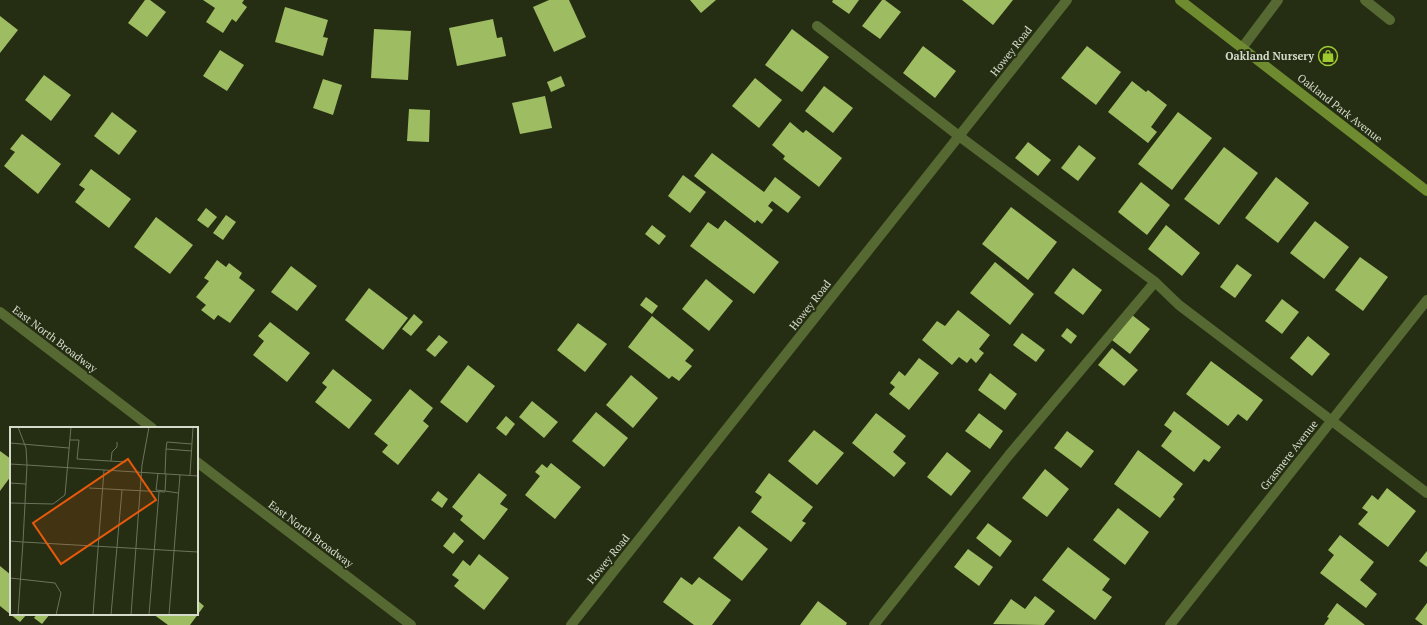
<svg xmlns="http://www.w3.org/2000/svg" width="1427" height="625" viewBox="0 0 1427 625" font-family="'PT Serif',serif">
<rect width="100%" height="100%" fill="#252e13"/>
<!-- building -->
<g fill="#9ebc62">
<polygon points="145,0 150,0 166,12 147,37 128,23"/>
<polygon points="203,0 244,0 242,3 247,7 236,22 232,19 223,33 206,22 215,8"/>
<polygon points="549,0 569,0 586,37 554,52 533,7"/>
<polygon points="690,0 716,0 701,13"/>
<polygon points="833,0 859,0 849,14 832,2"/>
<polygon points="882,0 885,0 901,12 880,39 862,26"/>
<polygon points="962,0 1013,0 993,25"/>
<polygon points="285,7 328,20 323,37 328,38 323,56 275,42"/>
<polygon points="0,16 18,30 0,53"/>
<polygon points="493,19 497,38 502,37 506,56 457,66 449,28"/>
<polygon points="374,29 411,31 408,80 371,78"/>
<polygon points="792,29 829,57 802,92 765,65"/>
<polygon points="923,46 956,71 935,98 903,73"/>
<polygon points="1087,46 1121,72 1096,105 1061,78"/>
<polygon points="220,50 244,65 227,91 203,76"/>
<polygon points="44,75 71,95 51,121 25,100"/>
<polygon points="561,76 565,86 551,92 547,82"/>
<polygon points="755,78 782,100 759,128 732,106"/>
<polygon points="323,79 342,85 333,115 313,108"/>
<polygon points="1132,81 1146,92 1148,90 1167,105 1151,127 1157,132 1148,143 1108,112"/>
<polygon points="824,86 853,108 833,133 805,111"/>
<polygon points="545,96 552,128 520,134 512,103"/>
<polygon points="409,109 430,110 429,142 407,141"/>
<polygon points="112,112 137,131 119,155 94,136"/>
<polygon points="1178,112 1212,138 1172,190 1138,164"/>
<polygon points="790,122 803,133 806,130 842,158 819,187 783,159 785,156 772,145"/>
<polygon points="22,134 61,164 38,194 4,166 15,152 10,149"/>
<polygon points="1028,142 1051,160 1038,176 1015,158"/>
<polygon points="1079,145 1096,158 1078,181 1061,168"/>
<polygon points="1224,147 1258,173 1219,225 1184,199"/>
<polygon points="712,153 764,192 775,177 801,197 788,213 772,201 768,206 773,210 762,224 757,220 755,223 694,176"/>
<polygon points="91,169 131,199 109,228 75,202 85,189 79,185"/>
<polygon points="683,175 706,192 690,213 668,196"/>
<polygon points="1276,177 1309,203 1278,243 1245,218"/>
<polygon points="1141,182 1170,205 1147,235 1118,212"/>
<polygon points="1011,207 1057,242 1028,280 982,244"/>
<polygon points="206,208 217,217 208,228 197,220"/>
<polygon points="226,215 236,222 223,240 213,233"/>
<polygon points="156,217 193,245 170,274 134,247"/>
<polygon points="725,220 779,262 754,294 690,246 708,222 718,229"/>
<polygon points="1315,221 1349,247 1324,279 1290,253"/>
<polygon points="652,225 666,236 659,245 645,234"/>
<polygon points="1166,225 1200,253 1182,276 1148,249"/>
<polygon points="1360,257 1388,277 1363,311 1335,290"/>
<polygon points="217,260 226,267 229,263 242,273 239,278 255,290 230,323 218,315 214,320 201,310 206,305 196,297 209,281 204,278"/>
<polygon points="995,262 1034,294 1010,325 970,293"/>
<polygon points="1237,264 1252,275 1235,298 1220,287"/>
<polygon points="291,266 317,286 297,311 271,292"/>
<polygon points="1073,268 1102,290 1083,315 1054,293"/>
<polygon points="706,279 733,301 709,331 682,309"/>
<polygon points="369,288 408,318 383,350 345,320"/>
<polygon points="646,297 658,306 652,314 640,305"/>
<polygon points="1282,299 1299,312 1282,334 1265,321"/>
<polygon points="958,310 990,335 979,349 984,353 976,363 971,358 967,363 959,357 952,365 922,340 937,321 945,326"/>
<polygon points="414,314 423,322 411,336 402,329"/>
<polygon points="1132,315 1150,329 1130,354 1112,340"/>
<polygon points="652,316 694,350 685,361 692,366 679,381 672,376 669,379 628,347"/>
<polygon points="270,322 310,353 287,382 253,355 264,341 258,336"/>
<polygon points="578,323 607,344 585,372 557,350"/>
<polygon points="1067,328 1077,336 1071,344 1061,336"/>
<polygon points="1022,333 1045,350 1036,362 1013,345"/>
<polygon points="439,335 448,342 435,357 426,350"/>
<polygon points="1308,336 1330,354 1312,376 1290,358"/>
<polygon points="1112,348 1138,370 1124,386 1098,365"/>
<polygon points="919,358 939,373 909,410 889,394 895,387 890,383 899,371 905,376"/>
<polygon points="1211,361 1263,400 1247,421 1238,414 1228,426 1186,394"/>
<polygon points="468,365 495,386 467,423 440,402"/>
<polygon points="333,369 372,400 349,429 315,402 327,387 322,383"/>
<polygon points="990,373 1017,394 1005,410 978,390"/>
<polygon points="631,375 658,398 633,428 606,405"/>
<polygon points="410,389 433,408 423,421 429,426 398,465 382,452 388,445 374,434"/>
<polygon points="532,401 558,422 544,438 519,417"/>
<polygon points="1174,411 1221,447 1209,462 1204,459 1194,472 1161,446 1172,431 1164,425"/>
<polygon points="596,412 628,438 604,467 572,441"/>
<polygon points="876,413 906,436 893,452 906,463 894,477 852,443"/>
<polygon points="979,413 1003,431 990,449 965,431"/>
<polygon points="506,416 515,424 506,436 496,428"/>
<polygon points="814,430 844,453 817,485 788,461"/>
<polygon points="1067,431 1094,451 1081,468 1054,448"/>
<polygon points="1138,450 1183,484 1173,497 1175,499 1160,518 1114,484"/>
<polygon points="0,451 11,459 11,476 0,491"/>
<polygon points="947,452 971,471 951,496 927,477"/>
<polygon points="551,463 581,487 555,519 525,495 540,476 535,472 542,464 547,468"/>
<polygon points="1045,469 1069,489 1047,517 1022,498"/>
<polygon points="479,473 507,495 500,504 508,509 484,540 460,520 463,516 452,507"/>
<polygon points="769,473 813,507 802,521 806,523 791,542 751,512 762,497 755,492"/>
<polygon points="1387,488 1416,511 1388,547 1358,524 1368,512 1362,508 1372,495 1378,500"/>
<polygon points="438,491 448,499 442,508 431,500"/>
<polygon points="1118,508 1149,532 1125,565 1093,540"/>
<polygon points="988,523 1012,541 1000,557 976,538"/>
<polygon points="739,526 768,549 742,581 713,558"/>
<polygon points="454,532 464,541 453,554 443,546"/>
<polygon points="1340,535 1374,562 1360,580 1377,594 1366,608 1320,573 1334,555 1328,550"/>
<polygon points="1068,547 1110,579 1102,590 1112,597 1095,620 1042,580"/>
<polygon points="968,549 993,567 979,586 954,567"/>
<polygon points="1427,551 1427,567 1419,561"/>
<polygon points="479,554 509,578 484,610 454,586 459,580 452,575 463,560 470,566"/>
<polygon points="0,566 11,575 11,614 27,614 20,622 0,606"/>
<polygon points="681,577 692,585 699,577 731,600 712,625 694,625 663,602"/>
<polygon points="1035,596 1055,611 1044,625 993,624 1011,599 1025,609"/>
<polygon points="197,600 204,606 190,625 168,625 153,614 197,614"/>
<polygon points="818,601 847,623 846,625 800,625"/>
<polygon points="1337,603 1365,625 1324,625 1329,618 1327,617"/>
<polygon points="1427,603 1427,625 1423,625 1415,619"/>
<polygon points="37,614 50,614 42,624 34,618"/>
</g>
<g fill="none" stroke-linecap="round" stroke-linejoin="round">
<!-- service -->
<g stroke="#576932" stroke-width="10">
<polyline points="1365,0 1390,20"/>
<polyline points="817,26 959,136 1155,282 1179,305 1427,493"/>
<polyline points="1242,48 1278,0"/>
<polyline points="874,625 1009,455 1155,282"/>
</g>
<!-- minor -->
<g stroke="#576932" stroke-width="10">
<polyline points="0,312 152,428"/>
<polyline points="197,462 411,625"/>
<polyline points="571,625 1067,0"/>
<polyline points="1170,625 1427,300"/>
</g>
<!-- secondary -->
<polyline stroke="#6f8b2f" stroke-width="10" points="1180,0 1427,191"/>
</g>
<!-- icons -->
<defs>
<g id="shop-ring" transform="scale(1)"><circle r="9.5" fill="#252e13" stroke="#9eca2e" stroke-width="1.5"/><path d="M-5-2.5h2.3a2.7 3.5 0 0 1 5.4 0H5L5.5 6h-11ZM-1.5-2.5h3a1.5 2.3 0 0 0-3 0Z" fill="#9eca2e"/></g>
</defs>
<g fill-rule="evenodd">
<use href="#shop-ring" x="1328" y="56"/>
</g>
<g text-anchor="middle" stroke-width="4" stroke-linejoin="round" paint-order="stroke">
<!-- street labels -->
<g font-size="11" fill="#d4dbca" stroke="#252e13">
<text transform="translate(1011 51) rotate(-52)" y="4">Howey Road</text>
<text transform="translate(1340 108) rotate(38)" y="4">Oakland Park Avenue</text>
<text transform="translate(810 305) rotate(-52)" y="4">Howey Road</text>
<text transform="translate(55 339) rotate(37)" y="4">East North Broadway</text>
<text transform="translate(1289 455) rotate(-52)" y="4">Grasmere Avenue</text>
<text transform="translate(311 534) rotate(37)" y="4">East North Broadway</text>
<text transform="translate(608 559) rotate(-51)" y="4">Howey Road</text>
</g>
<!-- poi labels -->
<g font-size="11" font-weight="bold" fill="#d4dbca" stroke="#252e13" text-anchor="end">
<text x="1314" y="60">Oakland Nursery</text>
</g>
</g>
<!-- overview -->
<g transform="translate(10 427)">
<rect width="188" height="188" fill="#252e13"/>
<path fill="none" stroke="#6b735c" stroke-width="1" d="M60 13H69L67 32 116 35M0 16 59 21M182 24 156 22 157 15 182 17M101 34 102 25 107 20V15M0 37 17 38 16 21 8 0M148 46 146 63 155 64 156 47M155 47 156 22M180 48 183 0M0 56 16 57M79 61 155 65M155 64 168 66M0 76 43 77 55 68 61 0M0 114 13 115 17 38 188 49M0 151 45 156 51 166 46 188M8 188 13 115 188 125M83 188 94 43M101 188 112 63M121 188 132 38 139 0M139 188 149 65M159 188 170 48"/>
<path fill="#e8590c" fill-opacity="0.15" stroke="#e8590c" stroke-width="2" d="M118 32 146 73 51 137 23 96Z"/>
<rect width="188" height="188" fill="none" stroke="#d4dbca" stroke-width="2"/>
</g>
</svg>
